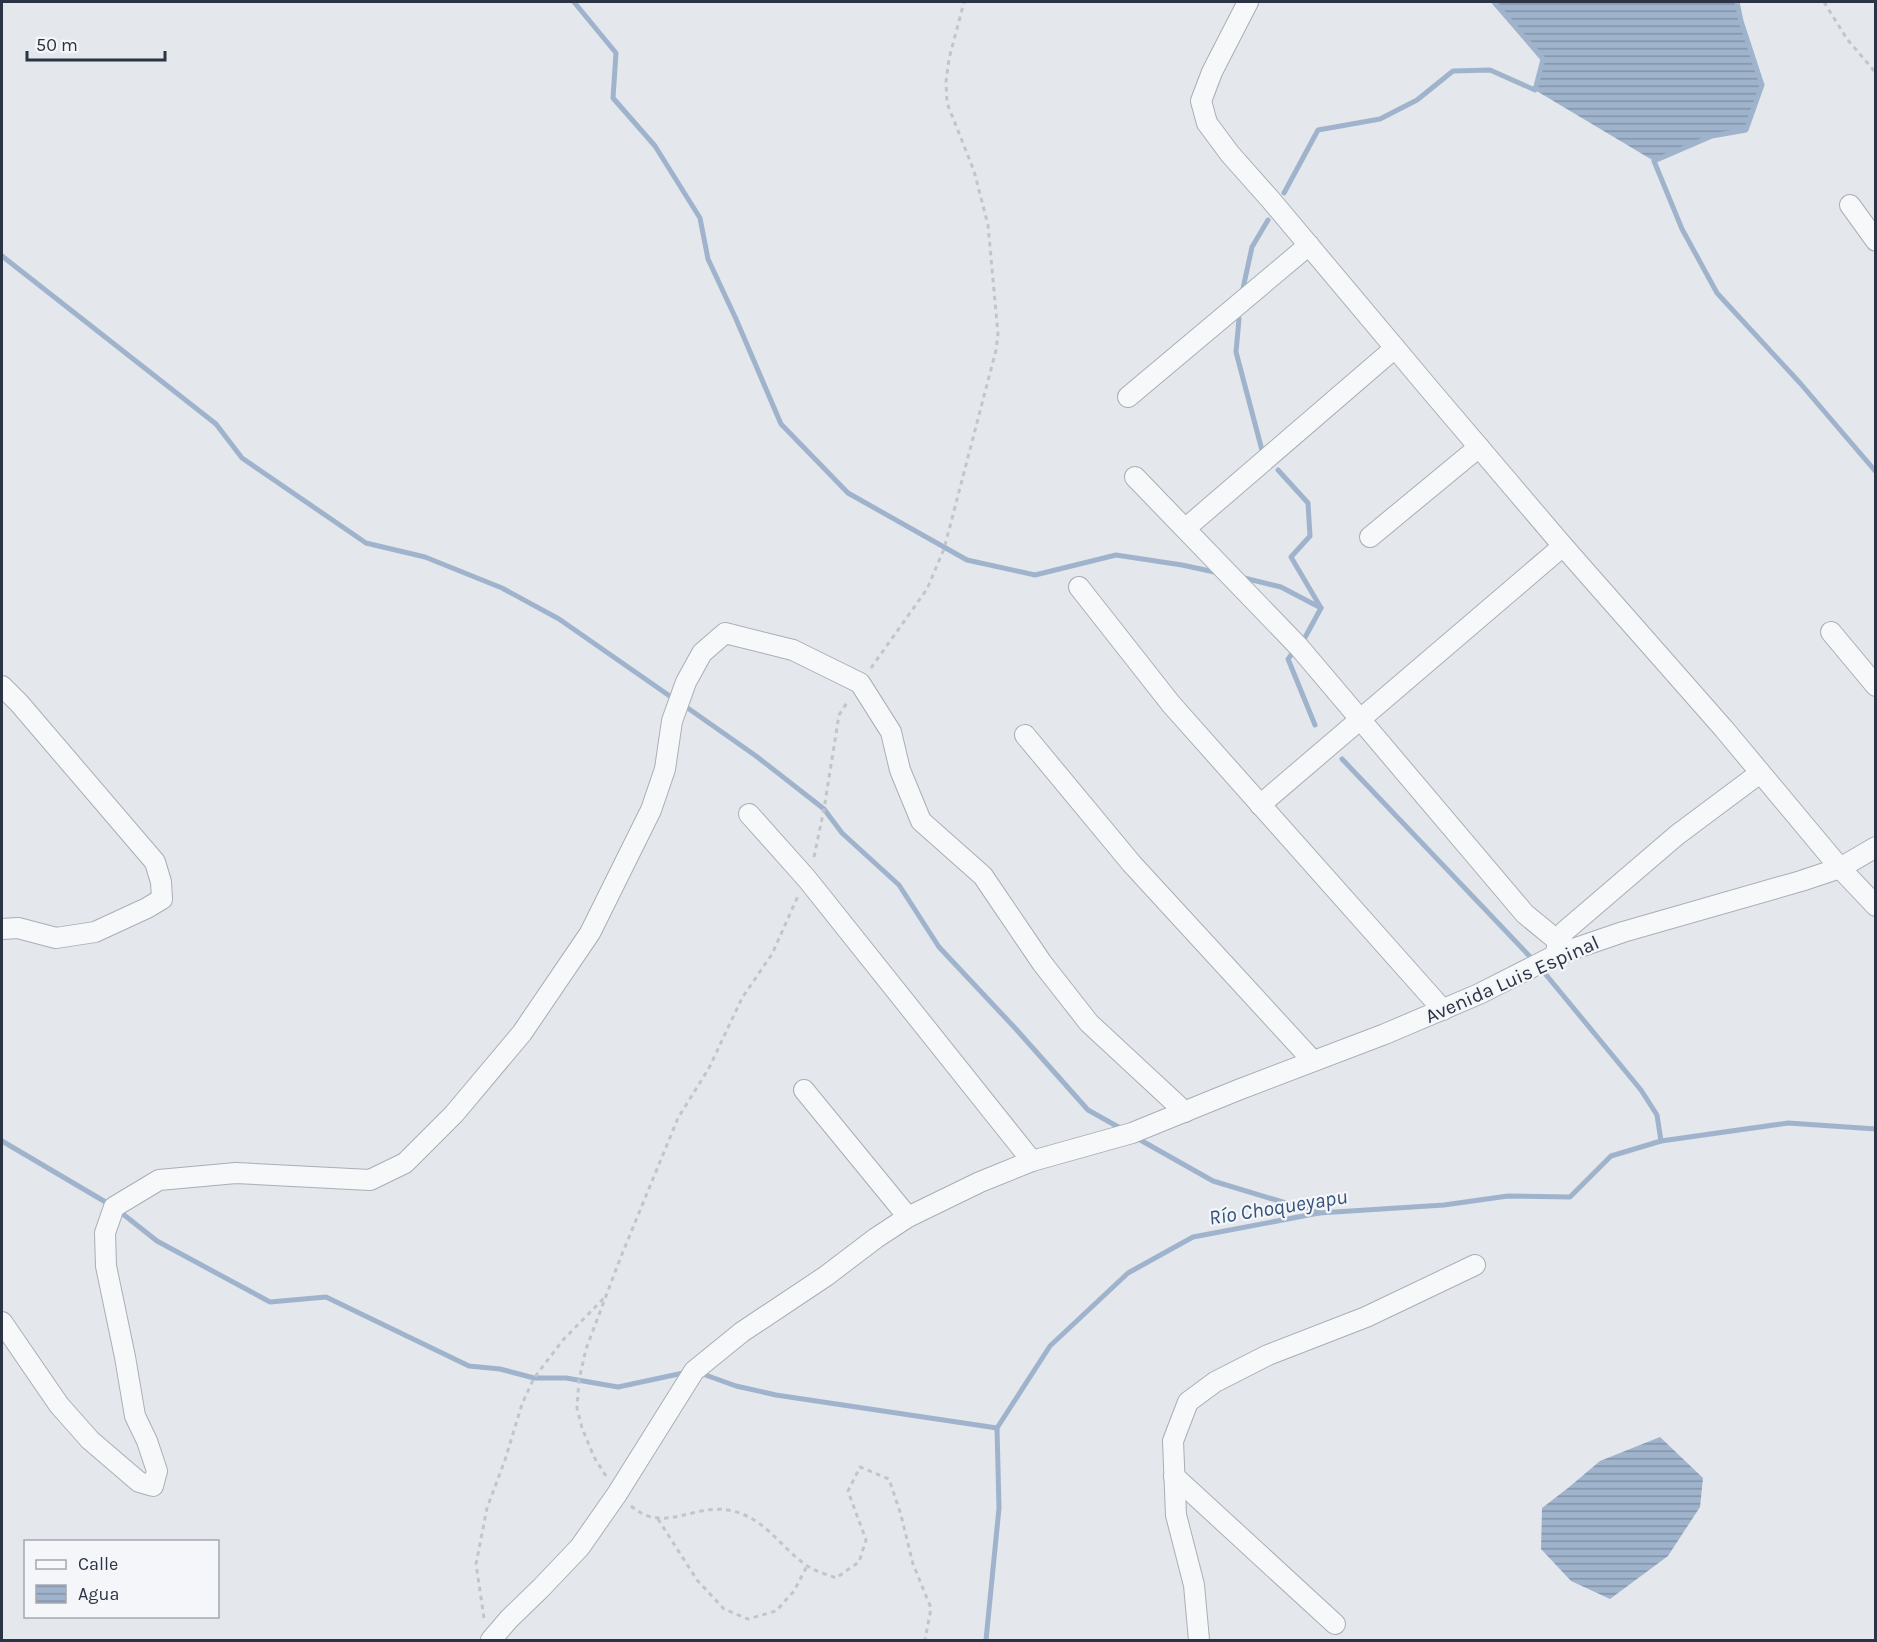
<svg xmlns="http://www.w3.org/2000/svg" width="1877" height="1642" viewBox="0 0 1877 1642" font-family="Karla,sans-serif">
<defs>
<pattern id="water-rules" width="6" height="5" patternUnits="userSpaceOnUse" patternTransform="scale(1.5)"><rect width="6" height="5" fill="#9fb4cc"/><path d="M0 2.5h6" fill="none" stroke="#8293a7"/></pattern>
</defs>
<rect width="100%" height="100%" fill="#e4e7ec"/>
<!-- water -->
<g fill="url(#water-rules)">
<polygon points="1494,2 1737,2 1741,21 1762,85 1746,130 1712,136 1654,161 1535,90 1543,59"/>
<polygon points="1660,1437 1703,1478 1700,1507 1668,1556 1610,1599 1571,1581 1541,1549 1542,1508 1568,1488 1600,1461"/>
</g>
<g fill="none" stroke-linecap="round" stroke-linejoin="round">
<!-- stream -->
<g stroke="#9fb4cc" stroke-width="5">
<polyline points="574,2 616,53 613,98 655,146 700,218 708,259 736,319 781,424 848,493 967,560 1035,575 1116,555 1182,565 1219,573"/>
<polyline points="1737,2 1741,21 1762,85 1746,130 1712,136 1654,161 1682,229 1717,293 1800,383 1876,472"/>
<polyline points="1284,193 1318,130 1380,119 1417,100 1453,71 1490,70 1535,90 1543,59 1494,2"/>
<polyline points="2,256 216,424 242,458 366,543 425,557 502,588 559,619 674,699"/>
<polyline points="1242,293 1252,247 1268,220"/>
<polyline points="1239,319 1236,352 1263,454"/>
<polyline points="1278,470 1308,503 1310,536 1291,557 1321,608 1302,643"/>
<polyline points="1240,577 1281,587 1321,608"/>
<polyline points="1295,650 1288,659 1315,725"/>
<polyline points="682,704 756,756 824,809 842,833 899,885 939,947 1015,1028 1088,1110 1122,1129"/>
<polyline points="1342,759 1538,965 1641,1090 1657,1115 1661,1141"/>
<polyline points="1135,1137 1213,1181 1319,1213"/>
<polyline points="2,1141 114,1207 157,1241 270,1302 326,1297 469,1366 500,1369 534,1378 566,1378 618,1387 688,1372"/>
<polyline points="700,1373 736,1386 776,1395 997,1428"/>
<polyline points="986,1640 999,1508 997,1428 1050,1346 1128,1273 1193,1237 1319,1213 1444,1205 1508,1196 1570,1197 1611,1156 1661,1141 1788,1123 1876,1129"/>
</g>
<!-- minor casing -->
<g stroke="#a9aeb7" stroke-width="22">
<g id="minor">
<polyline points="1248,2 1212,72 1201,101 1207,123 1230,154 1270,199 1432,392 1563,546 1724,729 1840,868 1876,906"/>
<polyline points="1850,205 1876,241"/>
<polyline points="1128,397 1309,245"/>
<polyline points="1135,477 1299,647 1525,914 1558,941"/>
<polyline points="1186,528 1395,348"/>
<polyline points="1370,537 1479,447"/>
<polyline points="1079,587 1171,704 1443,1010"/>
<polyline points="1831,632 1876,686"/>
<polyline points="2,686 19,703 155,862 161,882 162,899 147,908 95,932 56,938 18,928 2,929"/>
<polyline points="1025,735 1132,864 1313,1061"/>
<polyline points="1260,805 1563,546"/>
<polyline points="749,814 807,879 1032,1161"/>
<polyline points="1556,953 1558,941 1565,931 1677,835 1760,773"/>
<polyline points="804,1090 908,1217"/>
<polyline points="2,1322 59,1405 90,1440 139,1482 153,1486 157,1471 147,1441 135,1416 125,1357 106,1266 105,1233 114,1207 159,1180 236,1173 370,1180 405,1163 454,1114 522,1033 590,933 651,810 665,769 672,721 686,682 702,653 725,633 793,650 860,683 891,732 900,770 921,821 983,876 1042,963 1089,1023 1185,1112"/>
<polyline points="1174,1476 1335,1624"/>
<polyline points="491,1640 509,1619 541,1588 580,1547 617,1494 694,1371 742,1332 826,1276 876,1238 908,1217 980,1182 1032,1161 1132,1133 1238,1090 1385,1034 1479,994 1556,955 1623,932 1801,881 1840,868 1876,847"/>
<polyline points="1199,1640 1194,1585 1176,1515 1173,1441 1188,1402 1215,1382 1268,1355 1366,1317 1475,1265"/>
</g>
</g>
<!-- path -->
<g stroke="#c2c5cb" stroke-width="3" stroke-dasharray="4.5 4.5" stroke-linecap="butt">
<polyline points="1824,2 1847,39 1876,73"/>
<polyline points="871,668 927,589 944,549 996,350 998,334 988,225 974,171 947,103 946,82 949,59 964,2"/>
<polyline points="814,857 824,809 839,715 848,701"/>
<polyline points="606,1476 594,1457 582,1428 577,1408 579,1380 586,1349 620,1259 678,1118 709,1068 742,998 772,954 798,896"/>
<path d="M631 1506C664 1534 692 1504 728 1510 764 1516 780 1547 806 1565 814 1571 826 1574 836 1578L859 1562 866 1540 848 1491 860 1467 889 1479 901 1515 913 1564 931 1608 925 1640"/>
<polyline points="658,1519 697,1580 724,1609 748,1619 776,1611 794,1591 807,1566"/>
<polyline points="484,1618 476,1564 487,1508 505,1460 522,1404 534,1378 563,1340 606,1296"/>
</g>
<!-- minor -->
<use href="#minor" stroke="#f7f8fa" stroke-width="20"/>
</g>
<g text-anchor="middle" stroke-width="4.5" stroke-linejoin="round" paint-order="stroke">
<!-- street labels -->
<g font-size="20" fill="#2b3445" stroke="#f4f6f9">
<text transform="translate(1512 979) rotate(-24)" y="7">Avenida Luis Espinal</text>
</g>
<!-- water labels -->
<g font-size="21" font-style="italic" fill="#34527a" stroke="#f4f6f9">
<text transform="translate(1278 1207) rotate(-9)" y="7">Río Choqueyapu</text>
</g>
</g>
<!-- border -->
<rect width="1877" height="1642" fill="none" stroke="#2b3445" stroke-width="6"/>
<!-- legend -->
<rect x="24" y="1540" width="195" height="78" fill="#f4f6f9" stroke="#a4a8b1" stroke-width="1.5"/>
<rect x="36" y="1560" width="30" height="9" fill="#f7f8fa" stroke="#a4a8b1" stroke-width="1.5"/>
<text x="78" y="1570" font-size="18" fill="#2b3445">Calle</text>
<rect x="36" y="1585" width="30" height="18" fill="url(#water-rules)" stroke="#a4a8b1" stroke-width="1.5"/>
<text x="78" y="1600" font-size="18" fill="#2b3445">Agua</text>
<!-- scale -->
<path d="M27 51v9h138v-9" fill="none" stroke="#2b3445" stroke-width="3"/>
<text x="36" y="51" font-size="18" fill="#2b3445" stroke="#f4f6f9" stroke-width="4.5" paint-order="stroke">50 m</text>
</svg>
